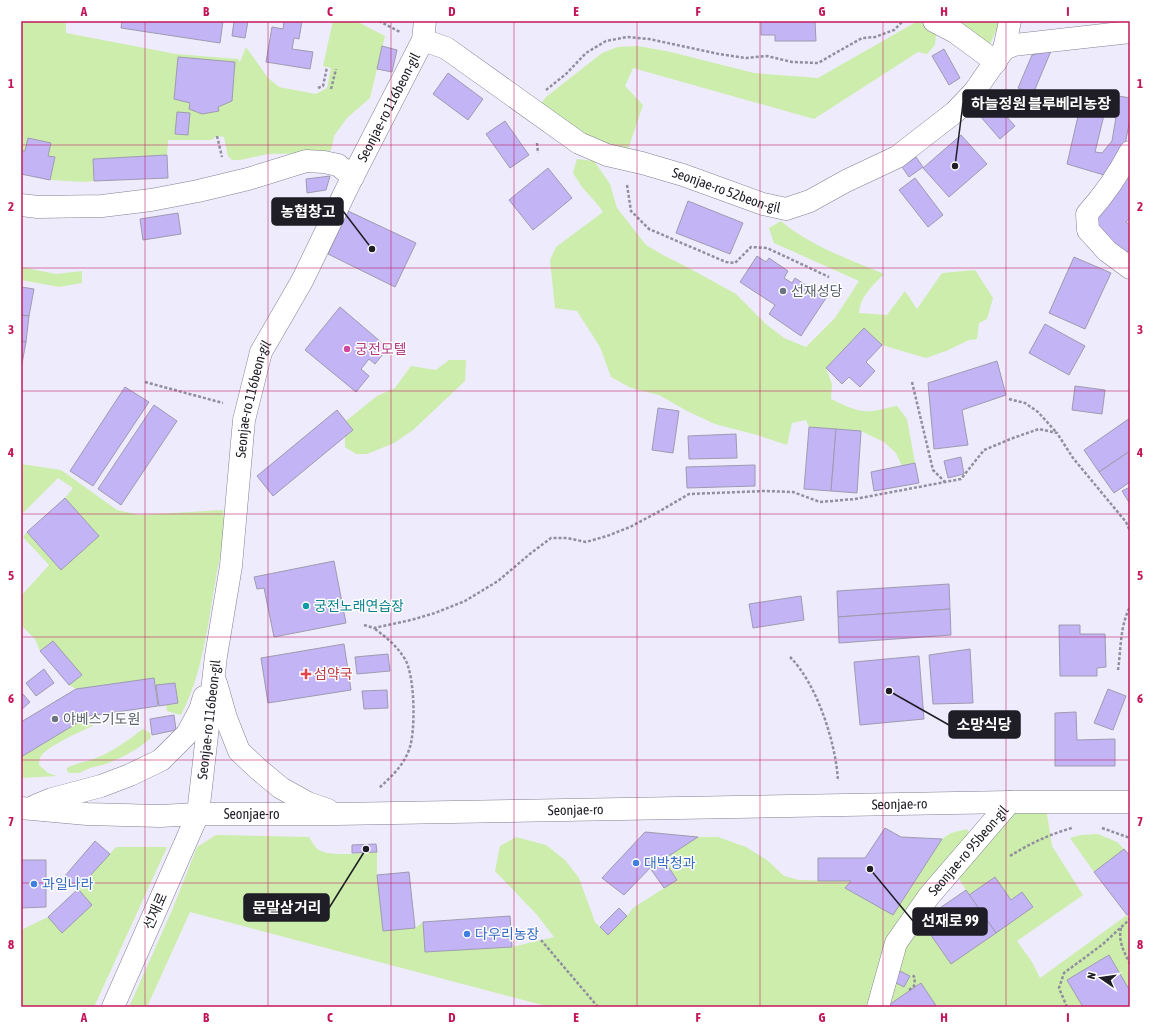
<svg xmlns="http://www.w3.org/2000/svg" width="1151" height="1028" viewBox="0 0 1151 1028" font-family="'Asap Condensed','Noto Sans KR',sans-serif">
<rect width="100%" height="100%" fill="#eeebfc"/>
<!-- green -->
<g fill="#ccedac">
<polygon points="21,21 66,21 66,33 176,54 238,59 240,62 246,47 268,78 279,87 316,94 327,88 331,68 323,66 333,21 356,21 385,36 370,98 347,118 334,136 331,150 324,153 268,154 240,160 232,160 228,156 224,137 217,136 211,140 168,140 167,155 93,159 94,181 84,182 50,180 55,157 48,156 51,143 28,138 25,151 21,151 23,138 21,138"/>
<polygon points="950,21 1000,21 990,44"/>
<polygon points="916,22 927,24 936,35 935,45 927,54 918,52 814,119 633,68 625,86 643,105 627,152 588,140 540,105 546,97 602,53 618,47 638,46 671,52 754,73 818,78"/>
<path d="M577 159 594 161 610 184 617 208 646 245 663 255 687 267 736 294 767 325 784 338 806 347 835 318 859 281 774 243 769 228 781 221C810 246 849 259 884 274 873 285 860 297 859 313L887 315 905 291 917 309 942 273 975 270 993 298 987 319 979 323 977 339 969 340 946 351 926 358 882 345 864 328 826 368 832 384 831 399C844 405 858 413 873 411 881 410 889 407 897 406L907 419 915 463 902 466 896 453 884 442 861 431 809 427 806 420 792 423 787 445 757 435 715 424 687 411 659 395 631 388 611 377 600 347 577 311 555 308 550 260 556 247 603 212 598 205 582 187 573 173Z"/>
<polygon points="21,267 56,274 82,271 82,283 59,287 21,280"/>
<polygon points="449,360 466,360 465,381 413,430 394,443 367,454 356,454 345,447 345,437 353,430 346,421 377,396 395,388 411,366 436,370"/>
<path d="M21 464 61 470 117 510 140 515 223 510C227 532 220 556 216 577 208 623 203 673 181 715L167 711 166 705 178 703 175 683 155 686 76 689 69 685 81 675 40 651 35 639 21 625V596L49 565 23 537 27 532 61 570 99 536 65 498 73 488 58 478 21 515Z"/>
<path d="M89 716 93 726C81 731 48 746 41 756 39 759 39 762 39 765L48 773 57 776 21 778V757Z"/>
<path d="M143 729 150 733 151 738 138 748 124 756 106 764 90 768 79 773H69L67 771V768C76 763 86 762 96 758 114 751 128 740 143 729Z"/>
<polygon points="1010,802 1045,802 1052,846 1083,895 1017,941 1032,962 1040,978 1127,915 1130,920 1130,991 1109,955 1067,980 1083,1007 937,1007 921,983 886,1007 895,945 921,921 951,964 1033,907 1022,892 1011,900 995,877 969,895 953,869"/>
<path d="M967 829 970 836 941 869 890 933 880 967 866 1007H550L190 912 147 1007H129L173 908 197 847 216 835 309 837C312 841 314 847 319 850 331 857 363 853 377 852V875L383 931 415 928 423 922 425 952 512 947 554 937 537 915 495 871 500 846 516 837 546 845 565 860 579 878 595 922 608 935 627 916 633 908 677 880 663 859 698 837H718L746 847 767 860 784 876 799 880 851 881 845 888 893 915 942 839 951 833Z"/>
<polygon points="1098,834 1117,842 1124,849 1094,872 1070,838 1081,835"/>
<polygon points="116,847 167,847 94,1007 21,1007 21,930 48,917 78,889"/>
</g>
<!-- building -->
<g fill="#c2b4f5" stroke="#9f9bb0" fill-rule="evenodd">
<polygon points="122,21 223,21 220,43 121,28"/>
<polygon points="234,21 248,21 245,38 232,36"/>
<polygon points="284,21 302,21 299,39 294,38 292,49 313,52 310,69 266,62 272,27 283,29"/>
<polygon points="761,21 815,21 816,41 775,41 775,35 761,35"/>
<polygon points="382,46 397,50 392,72 377,69"/>
<polygon points="944,49 960,78 949,85 932,56"/>
<polygon points="1051,51 1033,94 1018,88 1032,55"/>
<polygon points="178,57 235,62 232,101 218,107 219,111 202,114 189,109 190,103 174,99"/>
<polygon points="448,73 483,99 468,120 433,94"/>
<path d="M1084 90 1130 98V119L1124 150 1104 175 1067 164ZM1104 115 1116 117 1112 141 1102 153 1095 152Z"/>
<polygon points="994,103 1015,126 1000,139 980,116"/>
<polygon points="177,112 190,113 188,135 175,134"/>
<polygon points="505,121 529,155 510,168 486,134"/>
<polygon points="961,135 987,164 949,197 923,168"/>
<polygon points="28,138 51,143 48,156 55,157 50,180 21,174 21,151 25,151"/>
<polygon points="167,155 168,178 94,181 93,159"/>
<polygon points="916,157 923,167 909,177 902,167"/>
<polygon points="548,168 572,198 533,230 509,200"/>
<polygon points="330,176 326,190 307,193 306,179"/>
<polygon points="915,178 943,215 928,227 899,190"/>
<polygon points="1127,178 1130,180 1130,218 1126,222 1130,225 1130,249 1126,253 1090,221"/>
<polygon points="688,201 743,223 730,254 676,233"/>
<polygon points="348,211 416,243 395,287 328,254"/>
<polygon points="178,213 181,234 143,240 140,219"/>
<polygon points="757,256 766,262 769,258 788,271 784,278 792,283 795,278 826,298 801,336 769,314 775,305 740,282"/>
<polygon points="1074,257 1111,273 1085,329 1049,313"/>
<polygon points="21,287 34,289 29,316 21,315"/>
<polygon points="340,307 388,348 375,364 369,359 361,369 369,376 356,392 305,350"/>
<polygon points="21,315 29,316 26,342 21,341"/>
<polygon points="1045,324 1085,346 1069,375 1029,353"/>
<polygon points="864,328 882,345 866,362 875,371 860,387 849,377 842,384 826,368"/>
<polygon points="21,341 26,342 21,369"/>
<polygon points="997,361 1006,395 962,410 968,445 934,449 928,383"/>
<polygon points="1075,386 1105,390 1102,414 1072,410"/>
<polygon points="125,387 149,402 93,486 70,471"/>
<polygon points="154,405 177,421 121,505 98,489"/>
<polygon points="658,408 679,411 673,453 652,450"/>
<polygon points="337,410 353,430 273,496 257,476"/>
<polygon points="1130,418 1130,451 1099,472 1084,450"/>
<polygon points="809,427 836,429 831,491 804,489"/>
<polygon points="836,429 861,431 857,493 831,491"/>
<polygon points="736,434 737,458 689,459 688,436"/>
<polygon points="1130,451 1130,482 1114,493 1099,472"/>
<polygon points="961,457 964,474 948,478 944,461"/>
<polygon points="915,463 919,483 874,491 871,472"/>
<polygon points="755,465 755,486 687,488 686,467"/>
<polygon points="1130,487 1130,504 1122,491"/>
<polygon points="65,498 99,536 61,570 27,532"/>
<polygon points="334,561 346,623 274,637 264,588 257,589 254,577"/>
<polygon points="949,584 950,609 838,617 837,591"/>
<polygon points="801,596 804,620 753,628 749,604"/>
<polygon points="950,609 951,635 839,643 838,617"/>
<polygon points="1059,625 1080,625 1080,634 1105,634 1106,667 1097,668 1097,676 1060,676"/>
<polygon points="53,641 82,675 69,685 40,651"/>
<polygon points="344,644 351,690 268,703 261,658"/>
<polygon points="970,649 973,703 933,704 929,655"/>
<polygon points="388,654 390,671 357,674 355,657"/>
<polygon points="919,656 924,719 860,725 854,662"/>
<polygon points="44,669 54,683 36,696 26,683"/>
<polygon points="154,678 158,706 89,716 21,757 21,722 76,689"/>
<polygon points="175,683 178,703 159,706 156,685"/>
<polygon points="1108,689 1126,696 1113,730 1094,723"/>
<polygon points="387,690 388,708 364,709 362,691"/>
<polygon points="21,692 30,702 21,710"/>
<polygon points="1076,712 1077,740 1115,739 1115,766 1055,766 1055,713"/>
<polygon points="174,715 176,730 152,735 150,719"/>
<polygon points="885,828 901,837 942,839 893,915 845,888 851,881 818,881 818,858 865,858"/>
<polygon points="645,832 698,837 650,868 624,895 602,878"/>
<polygon points="95,841 110,854 78,889 64,877"/>
<polygon points="376,844 377,852 352,853 352,845"/>
<polygon points="1124,849 1130,856 1130,913 1127,915 1094,872"/>
<polygon points="663,859 677,880 664,888 650,868"/>
<polygon points="21,860 46,860 46,907 21,908"/>
<polygon points="409,872 415,928 383,931 377,875"/>
<polygon points="995,877 1011,900 1022,892 1033,907 996,933 969,895"/>
<polygon points="78,889 92,905 62,933 48,917"/>
<polygon points="966,890 996,933 951,964 921,921"/>
<polygon points="619,908 627,916 608,935 600,927"/>
<polygon points="510,916 512,947 425,952 423,922"/>
<polygon points="961,917 968,928 956,935 950,925"/>
<polygon points="1109,955 1130,991 1130,1005 1126,1007 1083,1007 1067,980"/>
<polygon points="900,971 910,976 904,987 894,982"/>
<polygon points="921,983 937,1007 886,1007 909,991"/>
</g>
<g fill="none" stroke-linecap="round" stroke-linejoin="round">
<!-- minor casing -->
<g stroke="#848094" stroke-width="23">
<g id="minor">
<polyline points="934,21 955,32 996,62"/>
<path id="s1" d="M423 40 446 48 579 143 607 155 642 163 683 175 763 204 786 209 810 201 846 181 897 157 955 112 974 92 1004 49 1010 21"/>
<polyline points="1004,49 1014,45 1130,32"/>
<path d="M1130 152C1118 175 1104 195 1087 214L1088 230 1107 251 1130 268"/>
<polyline points="21,205 38,207 102,206 151,200 198,191 248,179 306,161 324,162 338,165 353,177"/>
<polyline points="216,683 226,718 239,751 258,769 281,788 308,803 328,810"/>
<polyline points="35,806 52,799 101,786 130,775 161,760 187,734 200,710 204,697"/>
<path id="s2" d="M21 808 87 814 160 816 198 814H337L1010 802H1130"/>
<path id="s3" d="M113 1007 198 814 216 656 231 566 244 420 261 352 302 281 350 182 423 40 425 21"/>
<path id="s4" d="M878 1007 896 943 929 896 1010 802"/>
</g>
</g>
<!-- path -->
<g stroke="#928f9c" stroke-width="2.5" stroke-dasharray="3 2" stroke-linecap="butt">
<polyline points="379,21 400,32"/>
<polyline points="318,88 323,86 327,67"/>
<polyline points="331,89 336,69"/>
<polyline points="546,90 566,74 586,53 606,41 627,37 649,39 719,54 746,58 767,56 792,62 818,63 862,38 875,37 894,30 903,21"/>
<polyline points="217,136 222,157"/>
<polyline points="537,143 538,153"/>
<polyline points="627,185 631,211 649,229 726,262 735,263 751,247 767,248 829,277"/>
<polyline points="145,382 223,403"/>
<polyline points="912,382 933,470 945,482"/>
<polyline points="1009,399 1025,403 1038,412 1057,433"/>
<polyline points="364,625 374,628 411,620 435,613 465,601 498,581 531,553 551,538 567,538 586,542 607,536 630,527 660,511 689,494 765,491 793,492 820,502 855,499 961,479 984,450 1013,438 1039,429 1057,433 1073,458 1126,522 1130,531"/>
<path d="M375 629C387 638 396 645 405 659 415 676 416 732 409 750 403 766 391 777 379 788"/>
<path d="M790 657C817 684 836 743 838 781"/>
<path d="M1118 670C1121 650 1120 625 1130 607"/>
<polyline points="1102,828 1130,838"/>
<path d="M1010 856C1029 844 1050 834 1072 828"/>
<path d="M1121 928C1118 941 1124 952 1130 964"/>
<polyline points="541,940 598,1007"/>
<polyline points="909,990 914,986 915,978 912,974"/>
<polyline points="1067,1007 1059,988 1064,973 1103,944 1130,919"/>
</g>
<!-- minor -->
<use href="#minor" stroke="#fff" stroke-width="22"/>
</g>
<!-- grid -->
<path fill="none" stroke="#c2185b" stroke-width="1" stroke-opacity="0.55" d="M145 21V1007M268 21V1007M391 21V1007M514 21V1007M637 21V1007M760 21V1007M883 21V1007M1006 21V1007M21 145H1130M21 268H1130M21 391H1130M21 514H1130M21 637H1130M21 760H1130M21 883H1130"/>
<!-- markers -->
<g fill="#6b7280" stroke="#fff" stroke-width="1.5">
<circle cx="783" cy="291" r="4"/>
<circle cx="55" cy="719" r="4"/>
</g>
<circle fill="#d1479c" stroke="#fff" stroke-width="1.5" cx="347" cy="349" r="4"/>
<circle fill="#0f9aa8" stroke="#fff" stroke-width="1.5" cx="306" cy="606" r="4"/>
<path fill="#e0444e" stroke="#fff" stroke-width="1.5" d="M304 668h4v4h4v4h-4v4h-4v-4h-4v-4h4z"/>
<g fill="#3f7fe0" stroke="#fff" stroke-width="1.5">
<circle cx="636" cy="863" r="4"/>
<circle cx="34" cy="884" r="4"/>
<circle cx="467" cy="934" r="4"/>
</g>
<g text-anchor="middle" stroke-width="3" stroke-linejoin="round" paint-order="stroke">
<!-- street labels -->
<g font-size="14" fill="#1f1d25" stroke="#fff">
<text dy="5" stroke="none"><textPath href="#s3" startOffset="954">Seonjae-ro 116beon-gil</textPath></text>
<text dy="5" stroke="none"><textPath href="#s1" startOffset="343">Seonjae-ro 52beon-gil</textPath></text>
<text dy="5" stroke="none"><textPath href="#s3" startOffset="630">Seonjae-ro 116beon-gil</textPath></text>
<text dy="5" stroke="none"><textPath href="#s3" startOffset="306">Seonjae-ro 116beon-gil</textPath></text>
<text dy="5" stroke="none"><textPath href="#s2" startOffset="879">Seonjae-ro</textPath></text>
<text dy="5" stroke="none"><textPath href="#s2" startOffset="555">Seonjae-ro</textPath></text>
<text dy="5" stroke="none"><textPath href="#s2" startOffset="231">Seonjae-ro</textPath></text>
<text dy="5" stroke="none"><textPath href="#s4" startOffset="184">Seonjae-ro 95beon-gil</textPath></text>
<text transform="translate(155 911) rotate(-66)" y="5">선재로</text>
</g>
<!-- worship labels -->
<g font-size="14" fill="#5b616d" stroke="#fff" text-anchor="start">
<text x="791" y="296">선재성당</text>
<text x="63" y="724">야베스기도원</text>
</g>
<!-- hotel labels -->
<g font-size="14" fill="#b23c85" stroke="#fff" text-anchor="start">
<text x="355" y="354">궁전모텔</text>
</g>
<!-- culture labels -->
<g font-size="14" fill="#0d838f" stroke="#fff" text-anchor="start">
<text x="314" y="611">궁전노래연습장</text>
</g>
<!-- health labels -->
<g font-size="14" fill="#be3a42" stroke="#fff" text-anchor="start">
<text x="314" y="679">섬약국</text>
</g>
<!-- shop labels -->
<g font-size="14" fill="#366cbe" stroke="#fff" text-anchor="start">
<text x="644" y="868">대박청과</text>
<text x="42" y="889">과일나라</text>
<text x="475" y="939">다우리농장</text>
</g>
</g>
<!-- callouts -->
<path fill="none" stroke="#1f1d25" stroke-width="1.5" d="M955 166L963 103M372 249L343 211M889 691L949 725M366 849L329 908M870 869L913 921"/>
<g fill="#1f1d25" stroke="#fff" stroke-width="1.5">
<circle cx="955" cy="166" r="4"/>
<circle cx="372" cy="249" r="4"/>
<circle cx="889" cy="691" r="4"/>
<circle cx="366" cy="849" r="4"/>
<circle cx="870" cy="869" r="4"/>
</g>
<g fill="#1f1d25" stroke="#1f1d25" stroke-width="1.5">
<rect x="963" y="90" width="156" height="27" rx="4"/>
<rect x="272" y="198" width="71" height="27" rx="4"/>
<rect x="949" y="711" width="71" height="27" rx="4"/>
<rect x="244" y="894" width="85" height="27" rx="4"/>
<rect x="913" y="908" width="74" height="27" rx="4"/>
</g>
<g font-size="15" text-anchor="middle" font-weight="bold" fill="#fff">
<text x="1041" y="109">하늘정원 블루베리농장</text>
<text x="308" y="217">농협창고</text>
<text x="984" y="730">소망식당</text>
<text x="287" y="913">문말삼거리</text>
<text x="950" y="926">선재로 99</text>
</g>
<!-- border -->
<rect width="1151" height="1028" fill="none" stroke="#ffffff" stroke-width="44"/>
<!-- north arrow -->
<g transform="translate(1101 978) rotate(283)" stroke="#ffffff" stroke-width="3" paint-order="stroke">
<path d="M0-3L7 15L0 10L-7 15Z" fill="#1f1d25"/>
<text y="-6" font-size="11" font-weight="bold" text-anchor="middle" fill="#1f1d25">N</text>
</g>
<rect x="22" y="22" width="1107" height="984" fill="none" stroke="#c2185b" stroke-width="1.5"/>
<g font-size="13" text-anchor="middle" font-weight="bold" fill="#c2185b">
<text x="84" y="16">A</text>
<text x="206" y="16">B</text>
<text x="330" y="16">C</text>
<text x="452" y="16">D</text>
<text x="576" y="16">E</text>
<text x="698" y="16">F</text>
<text x="822" y="16">G</text>
<text x="944" y="16">H</text>
<text x="1068" y="16">I</text>
<text x="11" y="88">1</text>
<text x="1140" y="88">1</text>
<text x="11" y="211">2</text>
<text x="1140" y="211">2</text>
<text x="11" y="334">3</text>
<text x="1140" y="334">3</text>
<text x="11" y="457">4</text>
<text x="1140" y="457">4</text>
<text x="11" y="580">5</text>
<text x="1140" y="580">5</text>
<text x="11" y="703">6</text>
<text x="1140" y="703">6</text>
<text x="11" y="826">7</text>
<text x="1140" y="826">7</text>
<text x="11" y="949">8</text>
<text x="1140" y="949">8</text>
<text x="84" y="1022">A</text>
<text x="206" y="1022">B</text>
<text x="330" y="1022">C</text>
<text x="452" y="1022">D</text>
<text x="576" y="1022">E</text>
<text x="698" y="1022">F</text>
<text x="822" y="1022">G</text>
<text x="944" y="1022">H</text>
<text x="1068" y="1022">I</text>
</g>
</svg>
